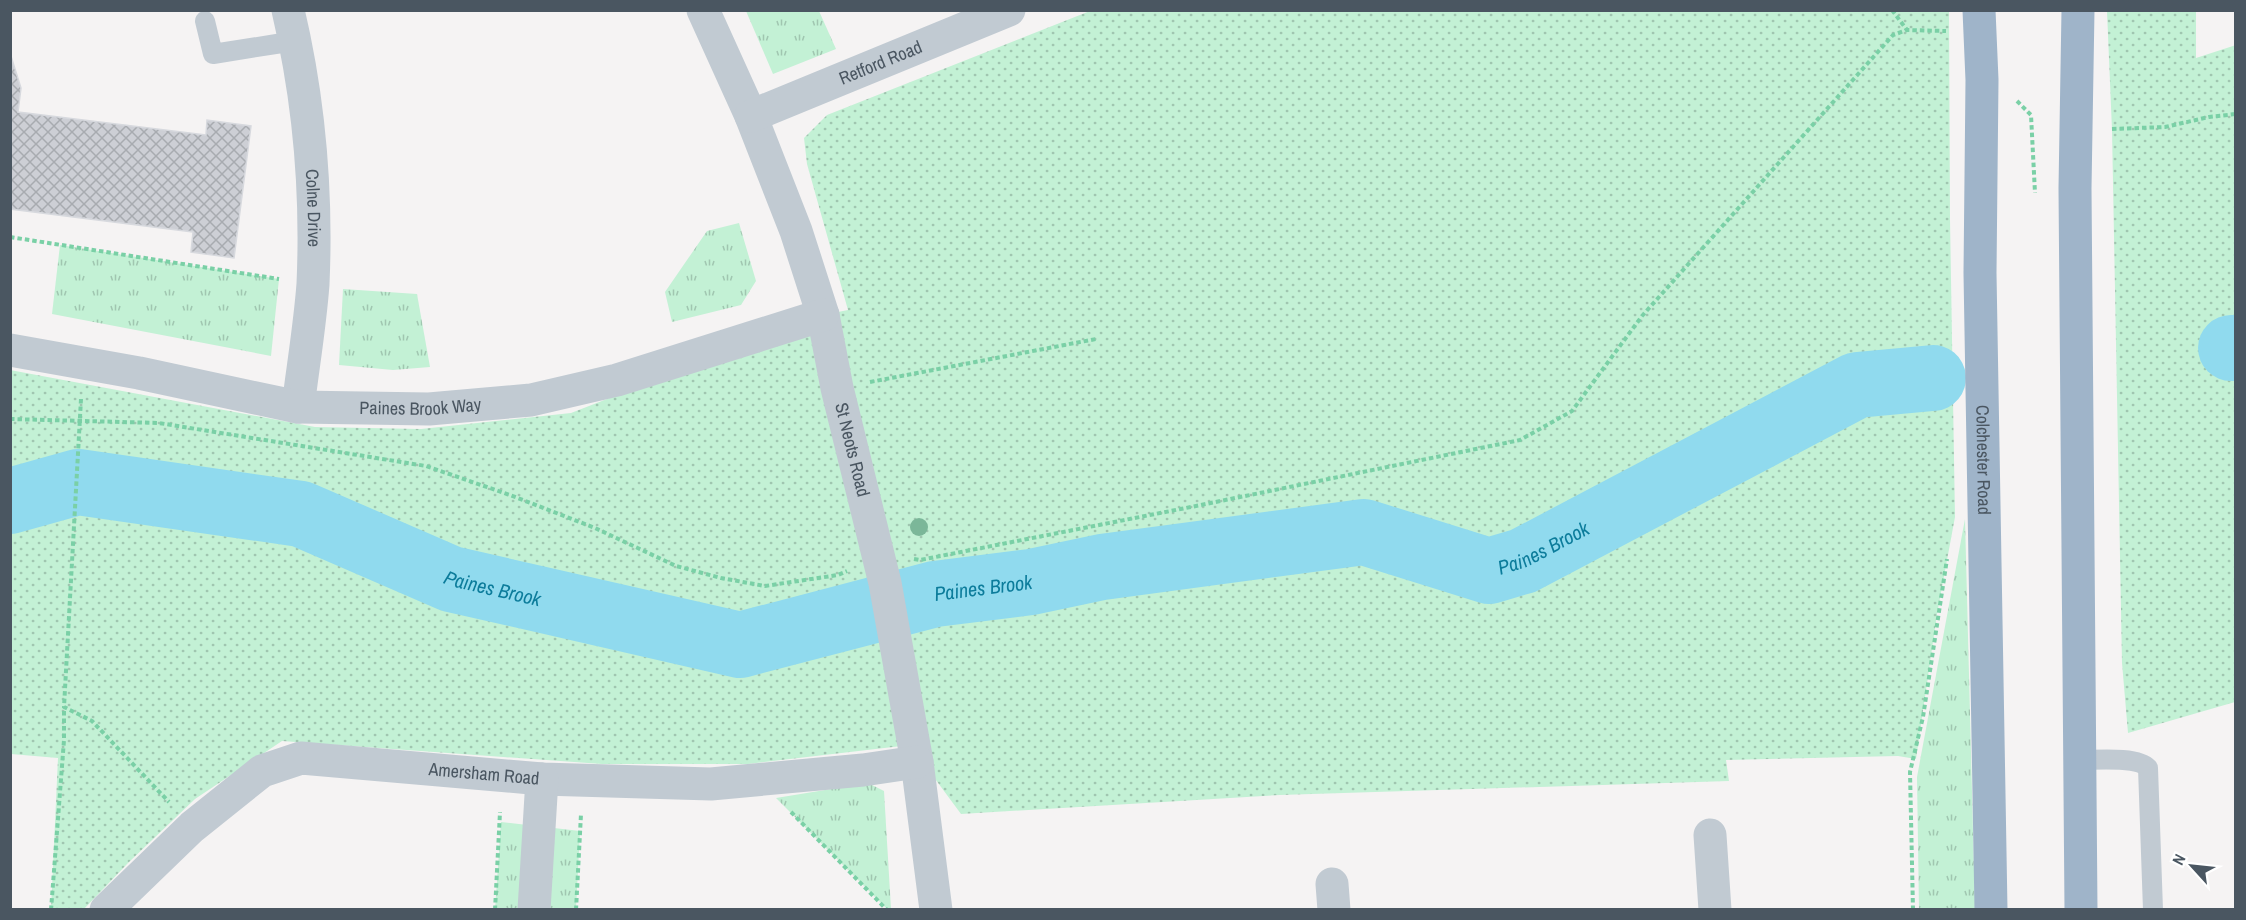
<svg xmlns="http://www.w3.org/2000/svg" width="2246" height="920" viewBox="0 0 2246 920" font-family="'Archivo Narrow',sans-serif">
<defs>
<pattern id="grass-tufts" width="24" height="20" patternUnits="userSpaceOnUse" patternTransform="scale(1.5)"><rect width="24" height="20" fill="#c3f1d5"/><path d="M3 7l-1-3M5 7V3M7 7l1-3M15 17l-1-3M17 17v-4M19 17l1-3" fill="none" stroke="#a0c6b0"/></pattern>
<pattern id="park-dots" width="8" height="8" patternUnits="userSpaceOnUse" patternTransform="scale(1.5)"><rect width="8" height="8" fill="#c3f1d5"/><path d="M2 2h.1M6 6h.1" fill="none" stroke="#a0c6b0" stroke-width="1.8" stroke-linecap="round"/></pattern>
<pattern id="building-cross-hatch" width="8" height="8" patternUnits="userSpaceOnUse" patternTransform="scale(1.5)"><rect width="8" height="8" fill="#cdcfd5"/><path d="M0 0l8 8M0 8l8-8" fill="none" stroke="#a8abb0"/></pattern>
</defs>
<rect width="100%" height="100%" fill="#f5f3f3"/>
<!-- grass -->
<g fill="url(#grass-tufts)">
<polygon points="746,11 819,11 836,49 773,74"/>
<polygon points="739,223 756,281 741,305 672,322 665,292 707,231"/>
<polygon points="60,245 279,279 271,356 52,314"/>
<polygon points="343,289 417,294 430,367 393,370 339,365"/>
<polygon points="1965,519 1975,909 1919,910 1917,777"/>
<polygon points="868,783 884,791 891,909 887,909 776,798"/>
<polygon points="501,822 580,831 576,909 495,910"/>
</g>
<!-- park -->
<g fill="url(#park-dots)">
<polygon points="1090,11 1949,11 1950,219 1955,517 1937,614 1916,759 1898,756 1726,760 1729,781 1280,795 961,814 910,745 748,764 602,764 282,741 195,799 128,863 84,909 51,909 58,758 11,754 10,370 315,427 421,429 571,413 823,315 848,310 807,164 804,138 827,115"/>
<polygon points="2107,11 2196,11 2196,58 2236,45 2235,702 2128,733 2122,663 2112,130"/>
</g>
<g fill="none" stroke-linecap="round" stroke-linejoin="round">
<!-- river -->
<g stroke="#90daee" stroke-width="66">
<polyline points="2231,348 2236,348"/>
<path id="s1" d="M10 501 78 482 301 514 451 579 740 645 935 594 1031 582 1102 567 1364 532 1489 571 1523 561 1857 385 1933 378"/>
</g>
</g>
<!-- building -->
<polygon fill="url(#building-cross-hatch)" stroke="#d7d9de" stroke-width="1.5" points="10,53 21,88 18,112 206,135 207,120 251,126 234,258 191,252 193,232 10,209"/>
<g fill="none" stroke-linecap="round" stroke-linejoin="round">
<!-- path -->
<g stroke="#7ad0a6" stroke-width="4" stroke-dasharray="4.5 3" stroke-linecap="butt">
<polyline points="1892,10 1907,30"/>
<polyline points="2017,101 2031,115 2035,193"/>
<polyline points="2112,129 2165,127 2209,117 2236,114"/>
<polyline points="10,237 279,279"/>
<polyline points="870,382 1096,339"/>
<polyline points="81,399 64,707 92,721 169,802"/>
<polyline points="10,419 159,423 426,466 510,495 595,528 676,566 721,578 765,586 838,575 847,571"/>
<polyline points="914,559 920,560 1196,506 1520,440 1572,411 1642,316 1893,35 1907,30 1946,31"/>
<polyline points="791,812 887,910"/>
<polyline points="51,910 64,740 64,707"/>
<polyline points="495,910 500,812"/>
<polyline points="576,910 581,814"/>
<polyline points="1913,910 1910,772 1923,717 1947,559"/>
</g>
<!-- service -->
<g stroke="#c1cad2" stroke-width="20">
<polyline points="205,21 213,54 295,41"/>
<path d="M2079 760C2095 760 2138 756 2148 768L2153 910"/>
</g>
<!-- minor -->
<g stroke="#c1cad2" stroke-width="33">
<path id="s2" d="M288 10C309 99 317 193 313 284 310 325 303 366 298 407"/>
<path id="s3" d="M703 10 751 116 796 231 823 315 837 388 885 583 917 762 936 910"/>
<path id="s4" d="M751 116 1009 10"/>
<path id="s5" d="M10 350 139 373 298 407 429 409 531 400 617 380 823 315"/>
<polyline points="1710,835 1715,910"/>
<polyline points="1332,884 1334,910"/>
<path id="s6" d="M106 910 192 827 262 771 301 758 542 779 711 784 863 770 917 762"/>
<polyline points="534,910 542,779"/>
</g>
<!-- trunk -->
<g stroke="#9fb4c9" stroke-width="33">
<path id="s7" d="M1979 10 1982 80 1980 273 1991 910"/>
<polyline points="2078,10 2075,188 2081,910"/>
</g>
</g>
<!-- trees -->
<circle fill="#7bb799" cx="919" cy="527" r="9"/>
<g text-anchor="middle" stroke-width="4.5" stroke-linejoin="round" paint-order="stroke">
<!-- street labels -->
<g font-size="18" fill="#4a5661" stroke="#fff">
<text dy="6" stroke="none"><textPath href="#s4" startOffset="140">Retford Road</textPath></text>
<text dy="6" stroke="none"><textPath href="#s2" startOffset="200">Colne Drive</textPath></text>
<text dy="6" stroke="none"><textPath href="#s5" startOffset="416">Paines Brook Way</textPath></text>
<text dy="6" stroke="none"><textPath href="#s3" startOffset="466">St Neots Road</textPath></text>
<text dy="6" stroke="none"><textPath href="#s7" startOffset="450">Colchester Road</textPath></text>
<text dy="6" stroke="none"><textPath href="#s6" startOffset="434">Amersham Road</textPath></text>
</g>
<!-- water labels -->
<g font-size="20" font-style="italic" fill="#0c7c9b" stroke="#fff">
<text dy="7" stroke="none"><textPath href="#s1" startOffset="1581">Paines Brook</textPath></text>
<text dy="7" stroke="none"><textPath href="#s1" startOffset="502">Paines Brook</textPath></text>
<text dy="7" stroke="none"><textPath href="#s1" startOffset="1006">Paines Brook</textPath></text>
</g>
</g>
<!-- border -->
<rect width="2246" height="920" fill="none" stroke="#4a5661" stroke-width="24"/>
<!-- north arrow -->
<g transform="translate(2192 866) rotate(297)" stroke="#ffffff" stroke-width="4.5" paint-order="stroke">
<path d="M0-4.5L10 22L0 15L-10 22Z" fill="#4a5661"/>
<text y="-9" font-size="16" font-weight="bold" text-anchor="middle" fill="#4a5661">N</text>
</g>
</svg>
